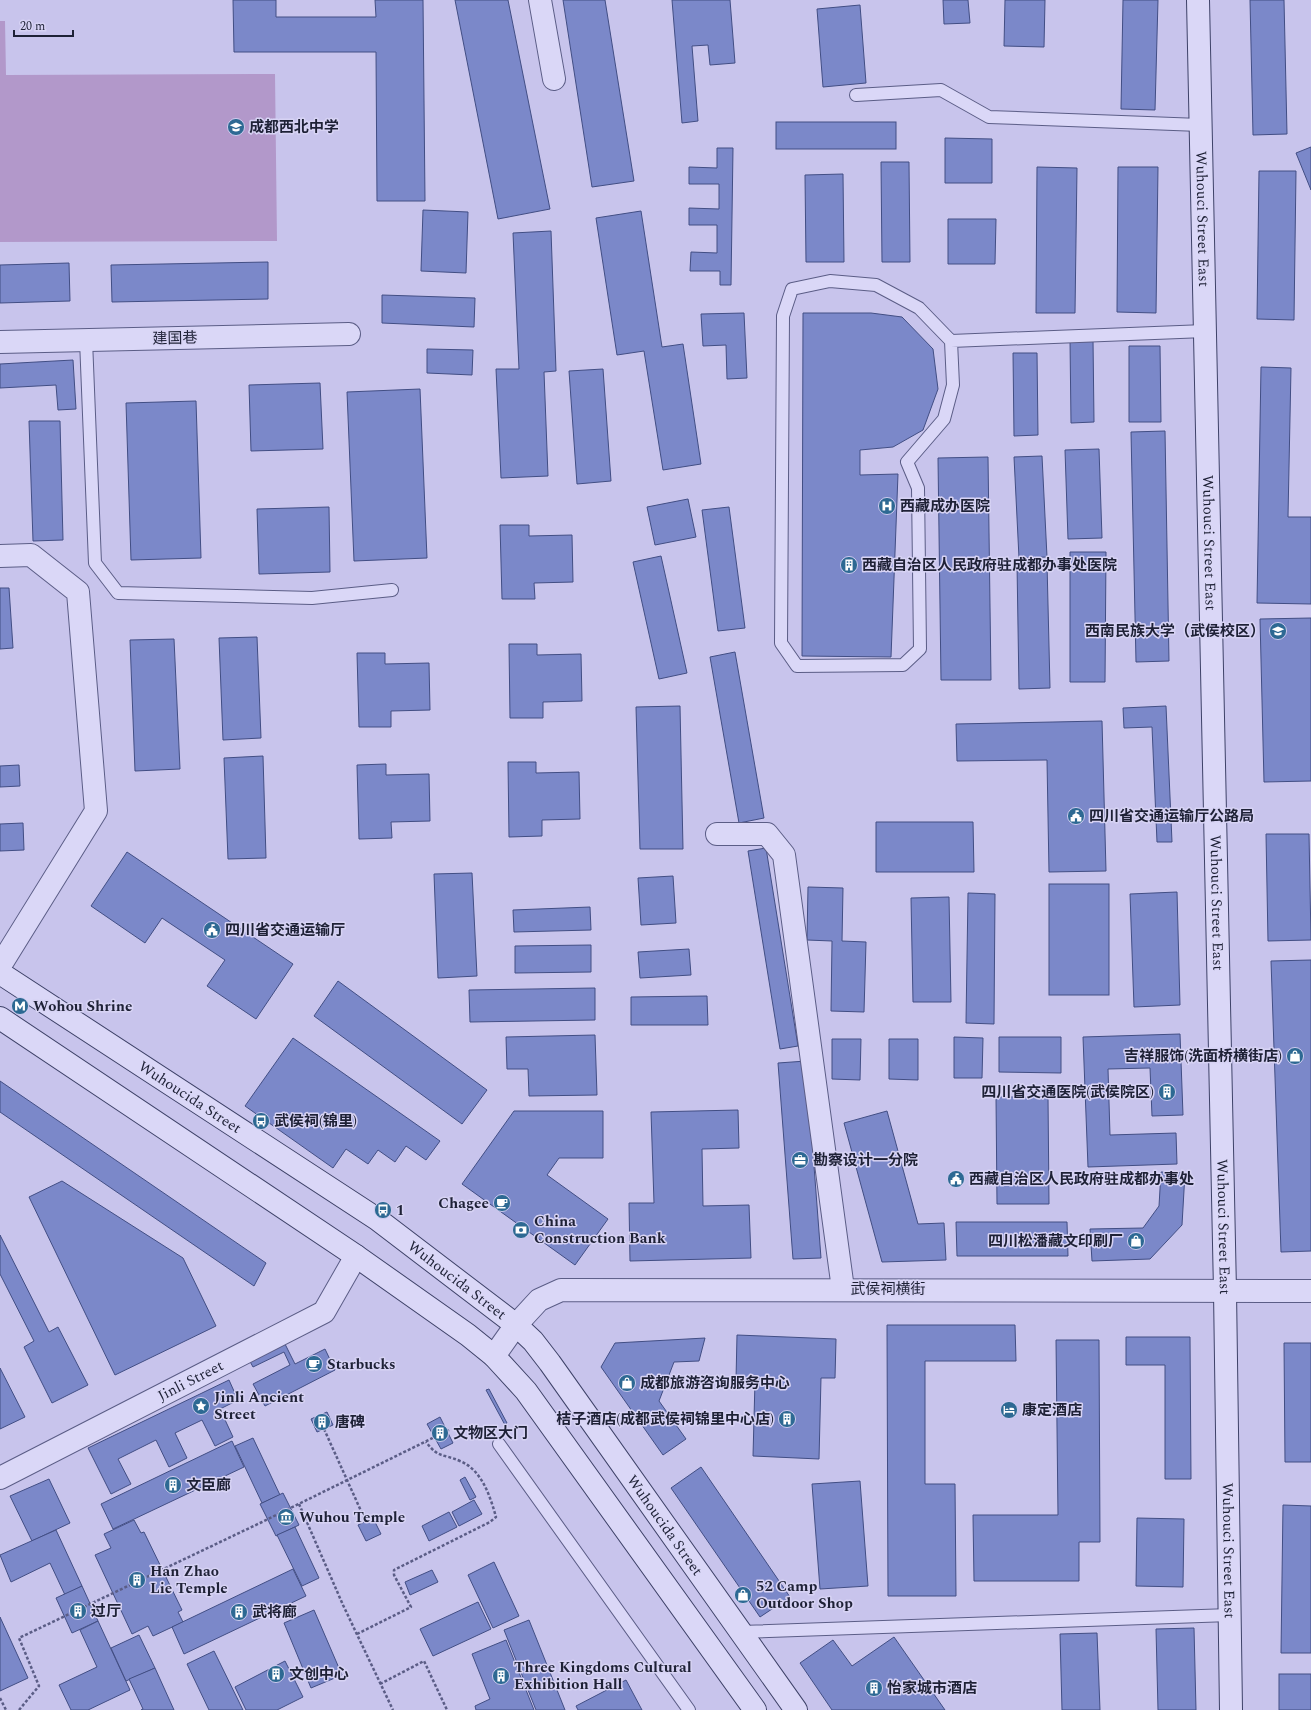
<svg xmlns="http://www.w3.org/2000/svg" width="1311" height="1710" viewBox="0 0 1311 1710" font-family="Spectral,'Noto Sans SC',serif">
<rect width="100%" height="100%" fill="#c8c4ec"/>
<!-- green -->
<polygon fill="#b298ca" points="0,21 5,21 6,75 275,74 277,241 0,242"/>
<!-- building -->
<g fill="#7b88c9" stroke="#424e84">
<polygon points="233,0 276,0 276,17 376,17 375,0 423,0 425,201 377,201 376,52 234,52"/>
<polygon points="455,0 508,0 550,209 498,219"/>
<polygon points="563,0 605,0 634,181 592,187"/>
<polygon points="672,0 730,0 735,63 710,65 708,45 692,46 698,121 682,123"/>
<polygon points="943,0 968,0 970,23 944,24"/>
<polygon points="1005,0 1045,0 1044,47 1004,46"/>
<polygon points="1123,0 1158,0 1155,110 1121,109"/>
<polygon points="1250,0 1284,0 1287,134 1253,135"/>
<polygon points="860,5 866,83 823,87 817,9"/>
<rect x="776" y="122" width="120" height="27"/>
<polygon points="945,138 992,139 992,183 945,183"/>
<polygon points="1311,147 1311,190 1296,153"/>
<polygon points="717,148 733,148 731,285 720,285 720,271 690,271 691,252 717,253 717,225 689,225 689,208 719,209 719,184 689,184 689,167 717,168"/>
<polygon points="881,162 909,162 910,262 882,262"/>
<polygon points="1037,167 1077,168 1075,313 1036,313"/>
<polygon points="1118,167 1158,167 1156,313 1117,312"/>
<polygon points="1259,171 1296,171 1294,320 1257,319"/>
<polygon points="843,174 844,262 806,262 805,175"/>
<polygon points="423,210 468,212 466,273 421,271"/>
<polygon points="641,211 662,347 683,344 701,464 663,470 644,351 617,355 596,218"/>
<polygon points="948,219 996,219 995,264 948,264"/>
<polygon points="551,231 556,371 544,372 548,476 501,478 496,369 519,369 513,233"/>
<polygon points="268,262 268,299 112,302 111,265"/>
<polygon points="69,263 70,301 0,303 0,265"/>
<polygon points="382,295 475,298 474,327 382,323"/>
<polygon points="744,313 747,378 727,379 726,345 703,346 701,314"/>
<polygon points="803,313 871,313 902,317 933,349 938,389 923,430 893,447 860,450 860,475 898,474 891,657 802,656"/>
<polygon points="1070,340 1093,340 1094,422 1071,423"/>
<polygon points="1129,346 1160,346 1161,422 1129,422"/>
<polygon points="427,349 473,350 472,375 427,373"/>
<polygon points="1013,353 1037,353 1038,435 1014,436"/>
<polygon points="73,360 76,409 58,410 56,385 0,388 0,364"/>
<polygon points="1261,367 1291,368 1288,517 1311,517 1311,604 1257,603"/>
<polygon points="603,369 611,481 577,484 569,371"/>
<polygon points="320,383 323,449 251,451 249,385"/>
<polygon points="420,389 427,558 354,561 347,392"/>
<polygon points="196,401 201,558 131,560 126,403"/>
<polygon points="29,421 60,421 63,540 33,541"/>
<polygon points="1165,431 1169,661 1136,662 1131,432"/>
<polygon points="1099,449 1102,538 1068,539 1065,450"/>
<polygon points="1042,456 1047,557 1019,558 1014,457"/>
<polygon points="988,457 991,680 941,680 938,458"/>
<polygon points="688,499 696,537 655,545 647,507"/>
<polygon points="329,507 330,572 259,574 257,509"/>
<polygon points="729,507 745,628 718,631 702,510"/>
<polygon points="500,525 529,525 529,536 572,535 573,582 534,583 535,599 502,599"/>
<polygon points="1070,552 1106,552 1105,682 1070,682"/>
<polygon points="661,556 687,673 659,679 633,562"/>
<polygon points="1047,563 1050,688 1019,689 1017,564"/>
<polygon points="0,588 9,588 13,648 0,649"/>
<polygon points="1311,618 1311,781 1264,782 1260,619"/>
<polygon points="257,637 261,738 223,740 219,638"/>
<polygon points="174,639 180,769 135,771 130,640"/>
<polygon points="509,644 537,644 537,655 581,654 582,701 543,702 543,718 510,718"/>
<polygon points="735,652 764,818 739,823 710,657"/>
<polygon points="357,653 385,653 385,664 429,663 430,710 391,711 391,727 359,727"/>
<polygon points="680,706 683,849 640,849 636,707"/>
<polygon points="1166,706 1172,842 1157,842 1152,727 1124,728 1123,708"/>
<polygon points="1102,721 1106,871 1049,872 1047,760 957,761 956,724"/>
<polygon points="263,756 266,858 228,859 224,758"/>
<polygon points="508,762 536,762 536,773 579,772 580,819 542,820 542,836 509,837"/>
<polygon points="386,764 386,775 429,774 430,821 391,822 392,838 359,839 357,765"/>
<polygon points="19,765 20,786 0,787 0,766"/>
<polygon points="876,822 973,822 974,872 876,872"/>
<polygon points="23,823 24,850 0,851 0,824"/>
<polygon points="1266,834 1309,834 1311,940 1268,941"/>
<polygon points="766,848 798,1046 780,1049 748,851"/>
<polygon points="127,852 293,964 256,1019 207,986 225,960 162,918 145,943 91,906"/>
<polygon points="472,873 477,976 438,978 434,874"/>
<polygon points="673,876 676,923 641,925 638,878"/>
<rect x="1049" y="884" width="60" height="111"/>
<polygon points="808,887 843,888 842,941 866,942 864,1012 831,1011 832,941 807,940"/>
<polygon points="1177,892 1180,1005 1134,1007 1130,894"/>
<polygon points="968,893 995,894 994,1024 966,1023"/>
<polygon points="949,897 951,1002 913,1002 911,898"/>
<polygon points="590,907 591,930 514,932 513,910"/>
<polygon points="591,945 591,972 515,973 515,946"/>
<polygon points="689,949 691,975 640,978 638,952"/>
<polygon points="1311,960 1311,1251 1281,1252 1271,961"/>
<polygon points="338,981 487,1090 462,1124 314,1016"/>
<polygon points="595,988 595,1020 470,1022 469,990"/>
<polygon points="707,996 708,1025 631,1025 631,997"/>
<polygon points="1180,1034 1183,1115 1152,1116 1150,1068 1108,1069 1110,1135 1176,1133 1177,1164 1088,1167 1083,1037"/>
<polygon points="595,1035 597,1095 529,1096 528,1069 507,1069 506,1037"/>
<polygon points="954,1037 983,1038 982,1078 954,1078"/>
<polygon points="999,1037 1061,1037 1061,1073 999,1072"/>
<polygon points="293,1038 440,1141 426,1160 406,1146 395,1162 378,1150 368,1164 346,1149 333,1168 245,1106"/>
<polygon points="832,1039 861,1039 860,1080 832,1079"/>
<polygon points="889,1039 918,1039 918,1080 889,1079"/>
<polygon points="806,1061 821,1258 793,1259 778,1063"/>
<polygon points="0,1081 266,1263 254,1286 0,1112"/>
<polygon points="996,1097 1048,1097 1049,1204 997,1204"/>
<polygon points="738,1110 739,1148 702,1149 703,1206 749,1205 751,1258 630,1261 629,1203 654,1203 651,1112"/>
<polygon points="514,1111 603,1111 603,1158 559,1158 547,1175 608,1219 575,1265 462,1184"/>
<polygon points="887,1111 918,1224 944,1223 946,1260 882,1262 844,1123"/>
<polygon points="1161,1172 1185,1173 1182,1225 1150,1259 1092,1261 1090,1229 1143,1228 1159,1206"/>
<polygon points="62,1181 183,1258 216,1326 115,1375 29,1197"/>
<polygon points="956,1222 1067,1222 1068,1256 957,1256"/>
<polygon points="0,1235 49,1332 58,1327 88,1385 52,1403 24,1347 34,1341 0,1274"/>
<polygon points="887,1325 1015,1325 1016,1361 925,1361 925,1484 955,1484 956,1596 888,1596"/>
<polygon points="737,1335 836,1339 835,1378 821,1378 819,1459 753,1456 755,1381 736,1380"/>
<polygon points="1126,1337 1190,1337 1191,1479 1165,1479 1165,1365 1126,1365"/>
<polygon points="282,1338 295,1364 325,1349 335,1370 265,1406 253,1384 290,1365 284,1352 253,1367 247,1356"/>
<polygon points="705,1338 699,1361 674,1362 659,1401 686,1439 663,1455 601,1367 615,1343"/>
<polygon points="1056,1340 1099,1340 1100,1542 1079,1542 1079,1581 974,1581 973,1515 1058,1515"/>
<polygon points="1284,1343 1311,1343 1311,1462 1285,1462"/>
<polygon points="0,1368 25,1417 0,1429"/>
<polygon points="229,1380 238,1400 220,1409 233,1437 215,1446 202,1420 175,1433 187,1458 169,1467 156,1440 118,1459 131,1484 111,1494 88,1448"/>
<polygon points="489,1389 507,1423 505,1425 486,1390"/>
<polygon points="327,1412 333,1425 317,1432 311,1419"/>
<polygon points="440,1417 453,1443 441,1449 427,1424"/>
<polygon points="253,1438 280,1495 262,1503 235,1446"/>
<polygon points="232,1441 244,1467 113,1529 101,1504"/>
<polygon points="701,1467 790,1597 760,1617 671,1488"/>
<polygon points="465,1477 476,1497 470,1500 460,1480"/>
<polygon points="49,1479 70,1523 32,1541 10,1496"/>
<polygon points="860,1481 868,1586 820,1589 812,1484"/>
<polygon points="283,1493 299,1525 276,1536 260,1504"/>
<polygon points="474,1500 482,1514 459,1526 452,1512"/>
<polygon points="1283,1505 1311,1506 1311,1653 1281,1653"/>
<polygon points="449,1512 457,1527 429,1541 422,1526"/>
<polygon points="373,1518 381,1534 366,1541 358,1525"/>
<polygon points="1137,1518 1184,1519 1183,1587 1136,1586"/>
<polygon points="134,1520 141,1533 144,1532 182,1610 178,1612 183,1622 153,1636 148,1626 132,1634 95,1555 111,1548 104,1534"/>
<polygon points="295,1527 319,1578 302,1586 277,1535"/>
<polygon points="56,1530 82,1586 65,1595 50,1563 11,1582 0,1555"/>
<polygon points="494,1562 519,1616 493,1628 468,1575"/>
<polygon points="293,1569 306,1596 184,1654 172,1627"/>
<polygon points="432,1570 438,1582 410,1595 405,1582"/>
<polygon points="82,1586 98,1621 72,1633 56,1598"/>
<polygon points="478,1602 491,1629 433,1656 420,1629"/>
<polygon points="314,1610 342,1675 311,1688 284,1623"/>
<polygon points="0,1617 28,1678 0,1691"/>
<polygon points="529,1620 565,1710 536,1710 504,1630"/>
<polygon points="98,1621 130,1690 88,1710 71,1710 59,1685 97,1667 80,1630"/>
<polygon points="1194,1628 1196,1710 1158,1710 1156,1629"/>
<polygon points="1097,1633 1100,1710 1062,1710 1060,1634"/>
<polygon points="139,1635 155,1668 126,1681 111,1648"/>
<polygon points="894,1637 945,1710 832,1710 800,1663 833,1640 852,1666"/>
<polygon points="506,1640 534,1710 476,1710 475,1706 490,1699 472,1654"/>
<polygon points="214,1651 243,1710 209,1710 187,1664"/>
<polygon points="285,1661 303,1697 277,1710 246,1710 235,1687"/>
<polygon points="155,1668 174,1710 141,1710 143,1709 129,1679"/>
<rect x="1279" y="1674" width="32" height="36"/>
<polygon points="626,1680 642,1710 578,1710 576,1706"/>
</g>
<g fill="none" stroke-linecap="round" stroke-linejoin="round">
<!-- lane casing -->
<g stroke="#5b5d86" stroke-width="14">
<g id="lane">
<polyline points="856,95 941,90 989,117 1200,125"/>
<polyline points="86,340 95,563 118,593 312,598 392,590"/>
<polyline points="951,341 953,385 944,419 907,462 918,488 920,649 903,665 797,666 781,643 783,316 792,289 830,281 876,285 919,308 951,341 1205,331"/>
<polyline points="499,1444 689,1710"/>
<polyline points="741,1632 1230,1615"/>
</g>
</g>
<!-- street casing -->
<g stroke="#5b5d86" stroke-width="24">
<g id="street">
<polyline points="540,0 554,79"/>
<polyline points="0,342 349,334"/>
<polyline points="0,556 31,555 78,592 96,811 0,966"/>
<polyline points="717,834 767,834 784,855 843,1289"/>
<polyline points="494,1356 516,1325 539,1300 561,1290 1311,1291"/>
<path id="s1" d="M0 1478 324 1312 356 1256"/>
</g>
</g>
<!-- secondary casing -->
<g stroke="#3e4268" stroke-width="24">
<g id="secondary">
<path id="s2" d="M1198 0 1225 1291 1231 1710"/>
<path id="s3" d="M0 973 377 1219 516 1325 533 1341 550 1363 796 1710"/>
<polyline points="0,1018 356,1256 468,1335 494,1356 526,1391 755,1710"/>
</g>
</g>
<!-- path -->
<g stroke="#5b5d86" stroke-width="2.5" stroke-dasharray="3 2" stroke-linecap="butt">
<polyline points="324,1429 366,1522"/>
<polyline points="299,1504 343,1605 393,1710"/>
<path d="M357 1634 411 1607 394 1575V1570L490 1522 496 1517C490 1496 482 1470 460 1461 442 1453 439 1459 426 1442"/>
<polyline points="380,1684 424,1661 447,1710"/>
<polyline points="0,1698 6,1710"/>
<polyline points="19,1710 39,1686 19,1638 260,1523 449,1430"/>
</g>
<!-- lane -->
<use href="#lane" stroke="#dad7f7" stroke-width="12"/>
<!-- street -->
<use href="#street" stroke="#dad7f7" stroke-width="22"/>
<!-- secondary -->
<use href="#secondary" stroke="#dad7f7" stroke-width="22"/>
</g>
<!-- icons -->
<defs>
<g id="school-disc" transform="scale(0.9)"><circle r="9.5" fill="#2d6993" stroke="#d7d3f4"/><path d="M0-5L7-2L0 1L-7-2ZM-4 1L0 2.5L4 1V4Q0 6-4 4Z" fill="#fff"/></g>
<g id="hospital-disc" transform="scale(0.9)"><circle r="9.5" fill="#2d6993" stroke="#d7d3f4"/><path d="M-5-5h3v3.5h4V-5h3V5h-3V1.5h-4V5h-3Z" fill="#fff"/></g>
<g id="building-disc" transform="scale(0.9)"><circle r="9.5" fill="#2d6993" stroke="#d7d3f4"/><path d="M-4-6H4V6H1V3H-1V6H-4ZM-2.5-4.3h1.7v1.8h-1.7ZM.8-4.3h1.7v1.8H.8ZM-2.5-1h1.7V.8h-1.7ZM.8-1h1.7V.8H.8Z" fill="#fff"/></g>
<g id="university-disc" transform="scale(0.9)"><circle r="9.5" fill="#2d6993" stroke="#d7d3f4"/><path d="M0-5L7-2L0 1L-7-2ZM-4 1L0 2.5L4 1V4Q0 6-4 4Z" fill="#fff"/></g>
<g id="civic-disc" transform="scale(0.9)"><circle r="9.5" fill="#2d6993" stroke="#d7d3f4"/><path d="M-.6-6.5H3V-4.5H.6V-3L4-1V1h2V6H-6V1h2V-1L-.6-3ZM-1.2 2.5V6h2.4V2.5Z" fill="#fff"/></g>
<g id="metro-disc" transform="scale(0.9)"><circle r="9.5" fill="#2d6993" stroke="#d7d3f4"/><path d="M-5.5 5V-5H-3L0 0L3-5H5.5V5H3V-.5L0 4L-3-.5V5Z" fill="#fff"/></g>
<g id="shop-disc" transform="scale(0.9)"><circle r="9.5" fill="#2d6993" stroke="#d7d3f4"/><path d="M-5-2.5h2.3a2.7 3.5 0 0 1 5.4 0H5L5.5 6h-11ZM-1.5-2.5h3a1.5 2.3 0 0 0-3 0Z" fill="#fff"/></g>
<g id="bus-disc" transform="scale(0.9)"><circle r="9.5" fill="#2d6993" stroke="#d7d3f4"/><path d="M-5-6H5V4H4V6H2V4H-2V6H-4V4H-5ZM-3.5-4V0h7V-4ZM-3.5 1.2v1.5H-2V1.2ZM2 1.2v1.5H3.5V1.2Z" fill="#fff"/></g>
<g id="office-disc" transform="scale(0.9)"><circle r="9.5" fill="#2d6993" stroke="#d7d3f4"/><path d="M-6-3h4V-5.5h4V-3h4V5H-6ZM-1-4.5V-3h2v-1.5ZM-6 0V1H6V0Z" fill="#fff"/></g>
<g id="cafe-disc" transform="scale(0.9)"><circle r="9.5" fill="#2d6993" stroke="#d7d3f4"/><path d="M-5.5-4.5H6V0H3Q3 3.5 0 3.5H-2.5Q-5.5 3.5-5.5 0ZM3-3.2v2h1.7v-2ZM-6 4.5H4V6H-6Z" fill="#fff"/></g>
<g id="bank-disc" transform="scale(0.9)"><circle r="9.5" fill="#2d6993" stroke="#d7d3f4"/><path d="M-6-4H6V4H-6ZM0-2.3a2.3 2.3 0 1 0 0 4.6a2.3 2.3 0 1 0 0-4.6Z" fill="#fff"/></g>
<g id="sight-disc" transform="scale(0.9)"><circle r="9.5" fill="#2d6993" stroke="#d7d3f4"/><path d="M0-6L1.8-2.2L6-1.7L2.9 1.2L3.7 5.4L0 3.3L-3.7 5.4L-2.9 1.2L-6-1.7L-1.8-2.2Z" fill="#fff"/></g>
<g id="hotel-disc" transform="scale(0.9)"><circle r="9.5" fill="#2d6993" stroke="#d7d3f4"/><path d="M-6-4.5h1.5V1H6V5H4.5V3h-9V5H-6ZM-4 0a1.8 1.8 0 1 1 3.6 0ZM.5 0V-2.5h3Q6-2.5 6 0Z" fill="#fff"/></g>
<g id="museum-disc" transform="scale(0.9)"><circle r="9.5" fill="#2d6993" stroke="#d7d3f4"/><path d="M0-6L6-3V-2H-6V-3ZM-5-1h2V3h-2ZM-1-1h2V3h-2ZM3-1h2V3H3ZM-6 4H6V6H-6Z" fill="#fff"/></g>
</defs>
<g fill-rule="evenodd">
<use href="#school-disc" x="236" y="127"/>
<use href="#hospital-disc" x="887" y="506"/>
<use href="#building-disc" x="849" y="565"/>
<use href="#university-disc" x="1278" y="631"/>
<use href="#civic-disc" x="1076" y="816"/>
<use href="#civic-disc" x="212" y="930"/>
<use href="#metro-disc" x="20" y="1006"/>
<use href="#shop-disc" x="1295" y="1056"/>
<use href="#building-disc" x="1167" y="1092"/>
<use href="#bus-disc" x="261" y="1121"/>
<use href="#office-disc" x="800" y="1160"/>
<use href="#civic-disc" x="956" y="1179"/>
<use href="#cafe-disc" x="502" y="1203"/>
<use href="#bus-disc" x="383" y="1210"/>
<use href="#bank-disc" x="521" y="1230"/>
<use href="#shop-disc" x="1136" y="1241"/>
<use href="#cafe-disc" x="314" y="1364"/>
<use href="#shop-disc" x="627" y="1383"/>
<use href="#sight-disc" x="201" y="1406"/>
<use href="#hotel-disc" x="1009" y="1410"/>
<use href="#building-disc" x="787" y="1419"/>
<use href="#building-disc" x="322" y="1422"/>
<use href="#building-disc" x="440" y="1433"/>
<use href="#building-disc" x="173" y="1485"/>
<use href="#museum-disc" x="286" y="1517"/>
<use href="#building-disc" x="137" y="1580"/>
<use href="#shop-disc" x="743" y="1595"/>
<use href="#building-disc" x="78" y="1611"/>
<use href="#building-disc" x="239" y="1612"/>
<use href="#building-disc" x="276" y="1674"/>
<use href="#building-disc" x="501" y="1676"/>
<use href="#building-disc" x="874" y="1688"/>
</g>
<g text-anchor="middle" stroke-width="3" stroke-linejoin="round" paint-order="stroke">
<!-- poi labels -->
<g font-size="15" font-weight="bold" fill="#1e2136" stroke="#d7d3f4" text-anchor="start">
<text x="249" y="132">成都西北中学</text>
<text x="900" y="511">西藏成办医院</text>
<text x="862" y="570">西藏自治区人民政府驻成都办事处医院</text>
<text x="1265" y="636" text-anchor="end">西南民族大学（武侯校区）</text>
<text x="1089" y="821">四川省交通运输厅公路局</text>
<text x="225" y="935">四川省交通运输厅</text>
<text x="33" y="1011">Wohou Shrine</text>
<text x="1282" y="1061" text-anchor="end">吉祥服饰(洗面桥横街店)</text>
<text x="1154" y="1097" text-anchor="end">四川省交通医院(武侯院区)</text>
<text x="274" y="1126">武侯祠(锦里)</text>
<text x="813" y="1165">勘察设计一分院</text>
<text x="969" y="1184">西藏自治区人民政府驻成都办事处</text>
<text x="489" y="1208" text-anchor="end">Chagee</text>
<text x="396" y="1215">1</text>
<text x="534" y="1226">China<tspan x="534" dy="17">Construction Bank</tspan></text>
<text x="1123" y="1246" text-anchor="end">四川松潘藏文印刷厂</text>
<text x="327" y="1369">Starbucks</text>
<text x="640" y="1388">成都旅游咨询服务中心</text>
<text x="214" y="1402">Jinli Ancient<tspan x="214" dy="17">Street</tspan></text>
<text x="1022" y="1415">康定酒店</text>
<text x="774" y="1424" text-anchor="end">桔子酒店(成都武侯祠锦里中心店)</text>
<text x="335" y="1427">唐碑</text>
<text x="453" y="1438">文物区大门</text>
<text x="186" y="1490">文臣廊</text>
<text x="299" y="1522">Wuhou Temple</text>
<text x="150" y="1576">Han Zhao<tspan x="150" dy="17">Lie Temple</tspan></text>
<text x="756" y="1591">52 Camp<tspan x="756" dy="17">Outdoor Shop</tspan></text>
<text x="91" y="1616">过厅</text>
<text x="252" y="1617">武将廊</text>
<text x="514" y="1672">Three Kingdoms Cultural<tspan x="514" dy="17">Exhibition Hall</tspan></text>
<text x="289" y="1679">文创中心</text>
<text x="887" y="1693">怡家城市酒店</text>
</g>
<!-- street labels -->
<g font-size="15" fill="#1e2136" stroke="#d7d3f4">
<text dy="5" stroke="none"><textPath href="#s2" startOffset="219">Wuhouci Street East</textPath></text>
<text transform="translate(175 338) rotate(-1)" y="5">建国巷</text>
<text dy="5" stroke="none"><textPath href="#s2" startOffset="543">Wuhouci Street East</textPath></text>
<text dy="5" stroke="none"><textPath href="#s2" startOffset="903">Wuhouci Street East</textPath></text>
<text dy="5" stroke="none"><textPath href="#s3" startOffset="227">Wuhoucida Street</textPath></text>
<text dy="5" stroke="none"><textPath href="#s2" startOffset="1227">Wuhouci Street East</textPath></text>
<text dy="5" stroke="none"><textPath href="#s3" startOffset="551">Wuhoucida Street</textPath></text>
<text x="888" y="1294">武侯祠横街</text>
<text dy="5" stroke="none"><textPath href="#s1" startOffset="214">Jinli Street</textPath></text>
<text dy="5" stroke="none"><textPath href="#s3" startOffset="875">Wuhoucida Street</textPath></text>
<text dy="5" stroke="none"><textPath href="#s2" startOffset="1551">Wuhouci Street East</textPath></text>
</g>
</g>
<!-- scale -->
<path d="M14 30v6h59v-6" fill="none" stroke="#1e2136" stroke-width="2"/>
<text x="20" y="30" font-size="12" fill="#1e2136" stroke="#d7d3f4" stroke-width="3" paint-order="stroke">20 m</text>
</svg>
